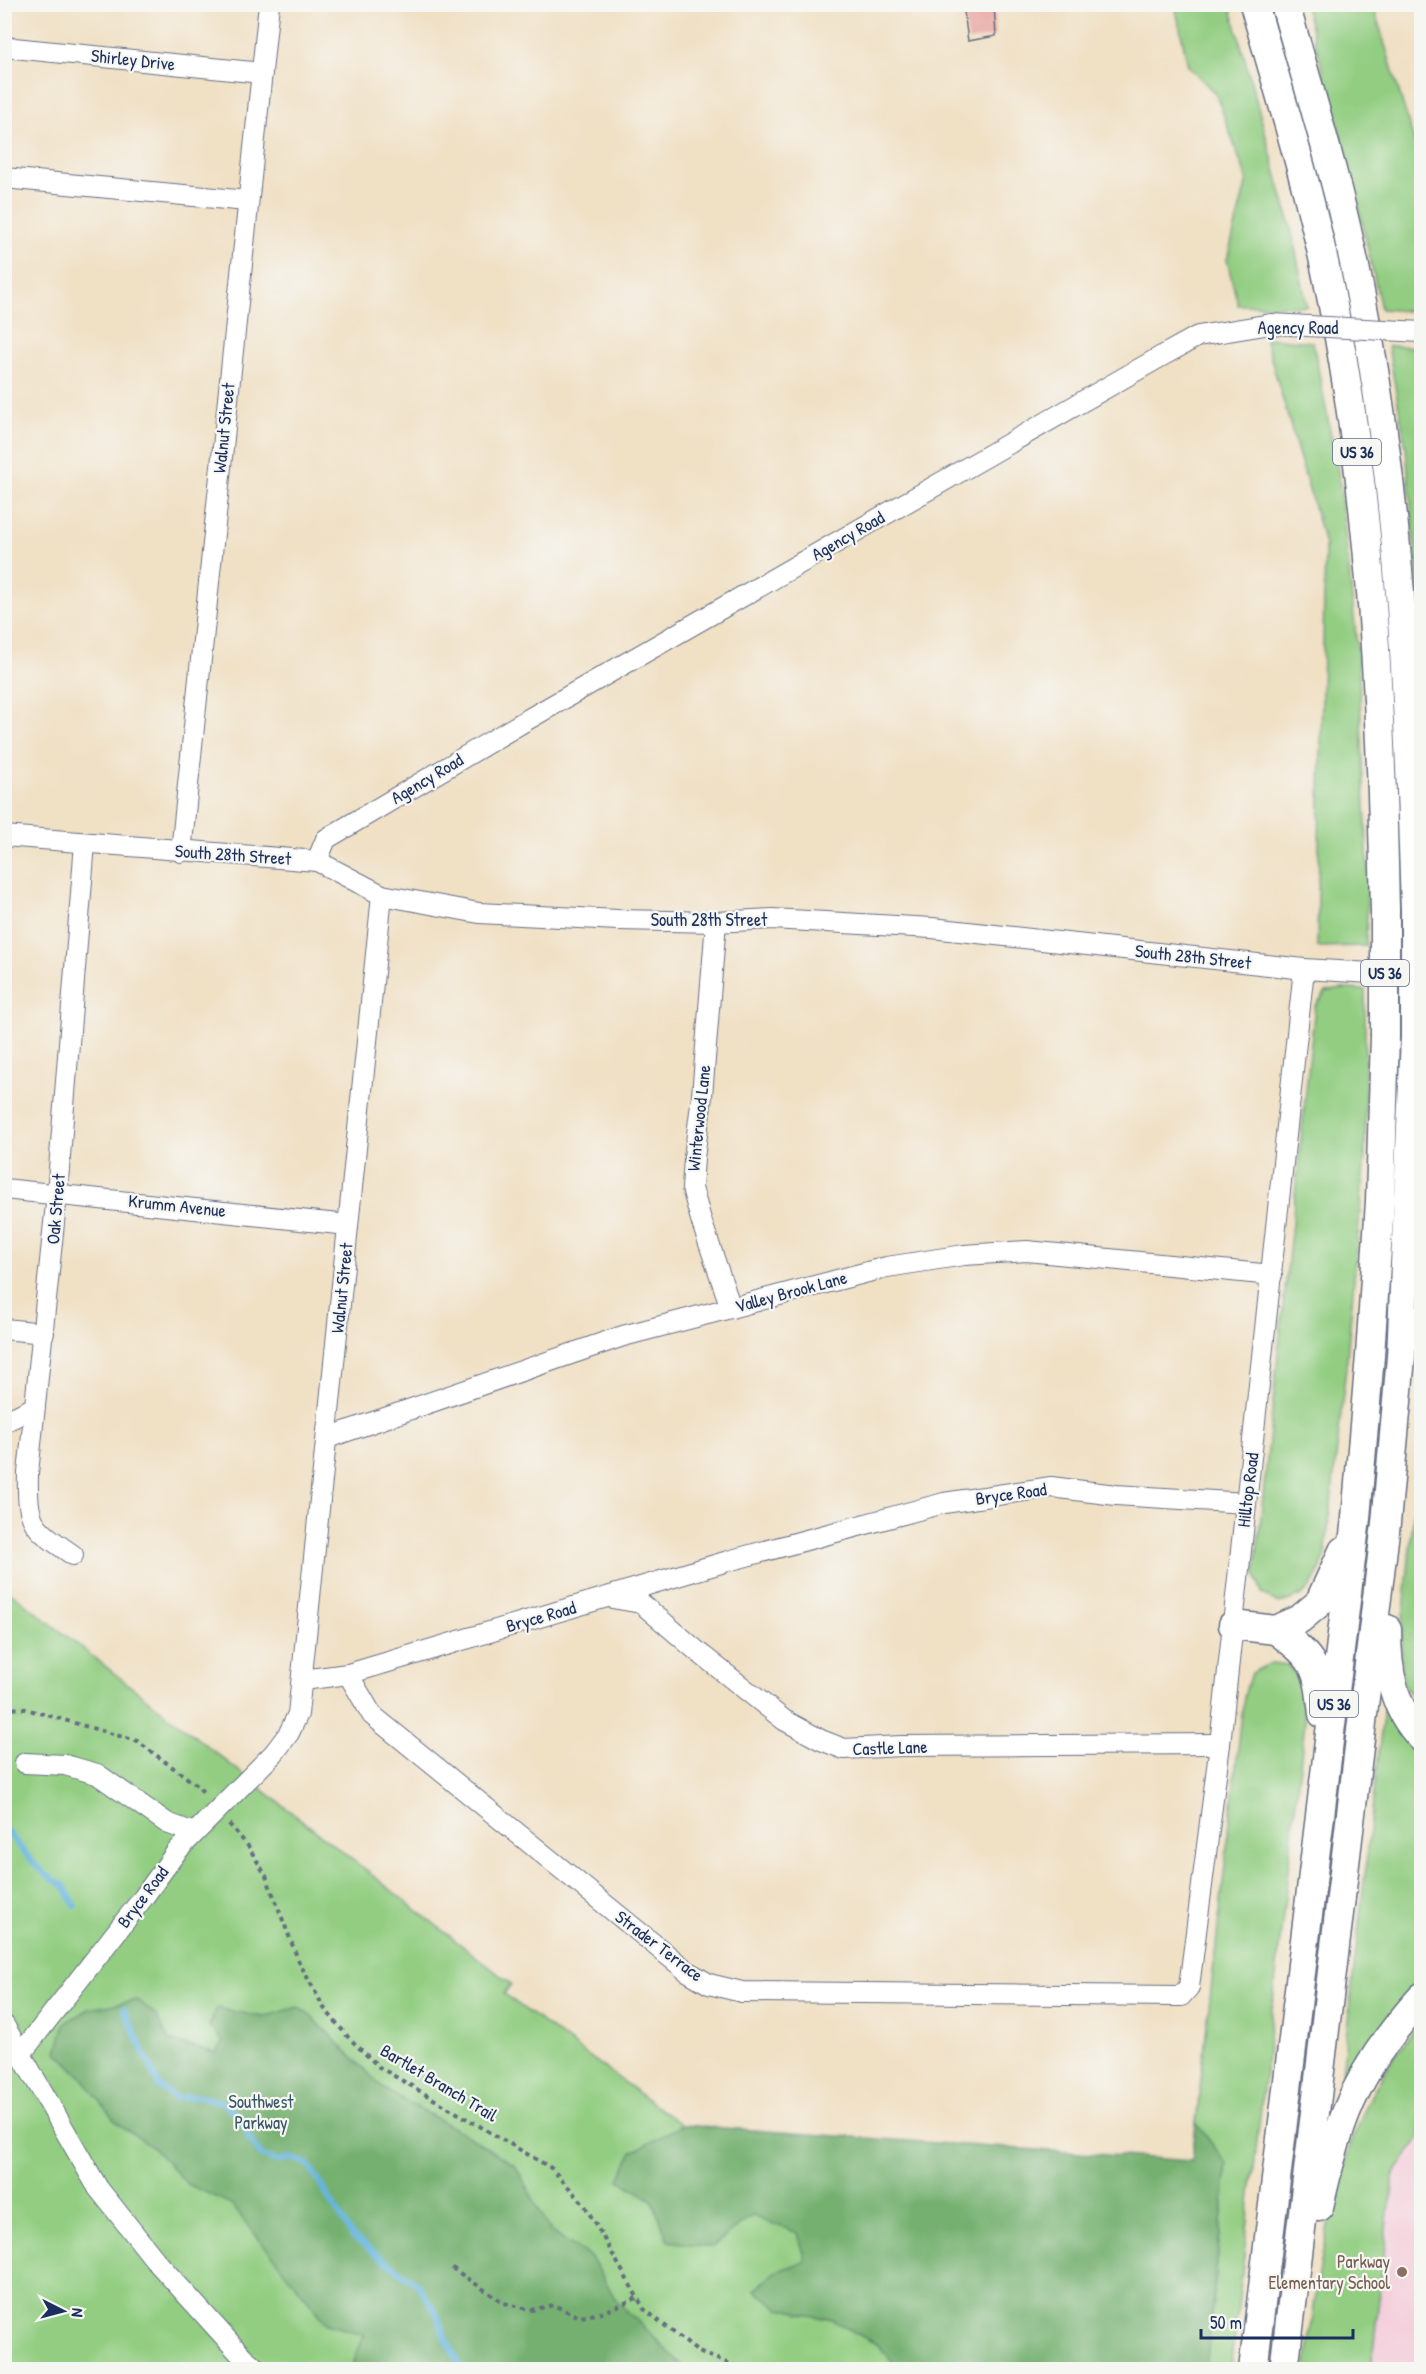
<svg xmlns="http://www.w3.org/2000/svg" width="1426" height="2374" viewBox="0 0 1426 2374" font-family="'Patrick Hand',sans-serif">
<rect width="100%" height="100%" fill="#f6f6f2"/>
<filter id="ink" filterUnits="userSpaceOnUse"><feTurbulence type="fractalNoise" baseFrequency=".0167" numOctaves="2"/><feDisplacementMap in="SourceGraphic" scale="12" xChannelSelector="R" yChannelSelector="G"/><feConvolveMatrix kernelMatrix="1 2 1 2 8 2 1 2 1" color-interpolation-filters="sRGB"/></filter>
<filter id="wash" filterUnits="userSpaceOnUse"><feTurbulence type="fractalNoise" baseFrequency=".008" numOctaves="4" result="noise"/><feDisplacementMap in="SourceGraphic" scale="24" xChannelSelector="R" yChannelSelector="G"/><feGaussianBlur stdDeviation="1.35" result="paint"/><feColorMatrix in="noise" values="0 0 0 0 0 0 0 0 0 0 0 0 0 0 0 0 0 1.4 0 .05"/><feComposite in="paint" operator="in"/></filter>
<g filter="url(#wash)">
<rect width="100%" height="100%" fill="#f0e0c4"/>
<!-- built -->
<polygon fill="#f4cfdc" points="1421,2135 1421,2369 1371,2370 1393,2175"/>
<!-- green -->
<g fill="#92cd81" stroke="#567e70" stroke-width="1.5">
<polygon points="1175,5 1230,5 1290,224 1307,306 1238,305 1227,260 1247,180 1216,94 1188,66"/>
<polygon points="1305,5 1373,5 1421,164 1421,312 1381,309 1355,190"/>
<polygon points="1265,338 1313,342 1339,477 1358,655 1368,868 1366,946 1317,947 1325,545"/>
<polygon points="1388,346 1421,347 1421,621 1406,448"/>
<path d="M1342 989 1365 990V1155L1347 1358 1325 1557C1313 1586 1309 1599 1276 1603L1262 1593 1255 1573 1315 1006 1326 992Z"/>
<polygon points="1421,1435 1421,1712 1402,1681 1402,1633"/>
<polygon points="4,1587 511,1984 504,1994 682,2125 995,2369 5,2369"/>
<polygon points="1271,1663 1289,1665 1300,1685 1305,1722 1231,2369 1206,2369 1227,2164 1196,2123 1244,1696 1251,1673"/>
<path d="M1384 1707 1398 1731 1421 1753V1977C1391 2009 1369 2044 1348 2083L1342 2072Z"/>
<path d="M1421 2021V2135L1393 2176 1371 2369 1306 2370C1316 2282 1330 2182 1368 2102 1382 2073 1402 2046 1421 2021Z"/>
</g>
<!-- forest -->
<g fill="#75b06f" stroke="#487066" stroke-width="1.5">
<polygon points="137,2000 155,2014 169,2041 216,2053 224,2042 209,2026 217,2008 263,2017 298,2007 313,2018 384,2089 461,2132 515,2165 551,2232 591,2257 616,2300 686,2369 351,2369 364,2335 327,2324 231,2204 187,2184 153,2148 116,2122 82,2077 57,2052 65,2023 89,2009"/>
<polygon points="1196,2123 1227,2164 1206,2369 899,2369 878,2345 832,2320 779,2308 755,2290 775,2272 806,2261 798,2233 752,2216 712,2247 668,2241 652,2200 619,2180 632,2152 682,2125 1192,2161"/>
</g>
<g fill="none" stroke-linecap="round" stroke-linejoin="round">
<!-- stream -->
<g stroke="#65b5df" stroke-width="6">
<polyline points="4,1828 30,1859 45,1874 64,1886 75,1906"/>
<polyline points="124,2009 159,2086 175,2098 199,2096 223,2103 240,2117 250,2140 261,2155 277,2161 290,2158 308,2164 353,2237 416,2283 436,2312 447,2341 463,2370"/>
</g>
</g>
<g id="blocks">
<!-- building -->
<polygon fill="#e9a39f" points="963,4 994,4 996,36 968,41"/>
</g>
</g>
<g filter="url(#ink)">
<use href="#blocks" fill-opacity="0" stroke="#666d82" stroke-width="1.5"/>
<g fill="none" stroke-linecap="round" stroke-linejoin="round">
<!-- minor casing -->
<g stroke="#666d82" stroke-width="22">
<g id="minor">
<polyline points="4,47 262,73"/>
<polyline points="4,178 247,201"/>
<polyline points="4,836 317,861 382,895 479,913 618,920 716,922 772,919 932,928 1304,969 1422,976"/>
<polyline points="181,852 269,4"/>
<polyline points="317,861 326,839 525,721 1160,357 1198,336 1271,324"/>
<polyline points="716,922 702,1096 694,1158 692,1188 702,1223 731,1308"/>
<polyline points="4,1189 348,1225"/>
<polyline points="4,1329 44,1333"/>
<polyline points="4,1422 35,1407"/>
<polyline points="327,1438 623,1336 887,1267 964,1255 1027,1251 1272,1275"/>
<path d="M73 1555C31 1526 27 1524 28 1473L57 1194 85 843"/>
<polyline points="612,1598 641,1603 697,1651 784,1720 821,1740 844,1749 901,1746 1220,1744"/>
<polyline points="348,1674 372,1715 687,1971 709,1984 742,1992 1181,1996 1189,1987 1220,1744 1304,969"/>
<polyline points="303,1680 348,1674 728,1561 944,1503 1051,1487 1116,1495 1246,1503"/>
<polyline points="25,1763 65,1765 97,1774 167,1823 194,1833"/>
<polyline points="4,2025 98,2188 156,2261 242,2356 258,2370"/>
<polyline points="20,2055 143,1898 177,1851 274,1753 289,1733 298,1714 382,895"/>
</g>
</g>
<!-- highway casing -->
<g stroke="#666d82" stroke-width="31">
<g id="highway">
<path d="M1254 4C1280 95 1308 185 1327 276 1371 485 1381 697 1385 910"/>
<path d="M1285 4C1310 93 1338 182 1356 272 1400 483 1409 697 1415 911"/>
<polyline points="1233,1625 1276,1630 1300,1619 1319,1603 1343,1551"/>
<path d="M1387 1629C1387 1669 1392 1708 1422 1738"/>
<path d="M1276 1630C1315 1659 1318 1666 1323 1714"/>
<path d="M1319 2207C1326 2175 1334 2144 1346 2113 1363 2070 1391 2031 1422 1997"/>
<polyline points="1253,2370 1356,1518 1370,1356 1380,1201 1385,1036"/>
<polyline points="1284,2370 1386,1523 1401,1357 1415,1037"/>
</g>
</g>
<!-- path -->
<g stroke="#666d82" stroke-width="4" stroke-dasharray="4.5 4.5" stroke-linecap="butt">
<polyline points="4,1708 26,1709 137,1741 198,1786 205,1795"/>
<polyline points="229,1824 248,1846 266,1876 299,1962 324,2008 348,2037 379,2067 551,2168 584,2204 644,2309 698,2352 747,2370"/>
<polyline points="452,2268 504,2303 532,2310 553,2305 580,2317 601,2313 637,2298"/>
</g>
<!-- minor -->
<use href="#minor" stroke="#fff" stroke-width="20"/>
<!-- highway -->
<use href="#highway" stroke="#fff" stroke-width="28"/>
<!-- minor-bridge casing -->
<g stroke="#666d82" stroke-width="22" stroke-linecap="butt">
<polyline id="minor-bridge" points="1271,324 1422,332"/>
</g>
<!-- highway-bridge casing -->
<g stroke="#666d82" stroke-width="31" stroke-linecap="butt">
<g id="highway-bridge">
<polyline points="1385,1036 1385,910"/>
<polyline points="1415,1037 1415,911"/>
</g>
</g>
<!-- minor-bridge -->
<use href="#minor-bridge" stroke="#fff" stroke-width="20"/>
<!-- highway-bridge -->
<use href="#highway-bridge" stroke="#fff" stroke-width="28"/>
</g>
</g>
<!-- markers -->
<circle fill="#8d6e63" stroke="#f6f6f2" stroke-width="2" cx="1402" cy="2272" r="6"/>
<g text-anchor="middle" stroke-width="4.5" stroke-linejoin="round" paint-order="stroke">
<!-- shield labels -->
<g fill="#f6f6f2" stroke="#5d6b8a" stroke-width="1.5">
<rect x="1333" y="439" width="48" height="26" rx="4.5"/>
<rect x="1361" y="960" width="48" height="26" rx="4.5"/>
<rect x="1310" y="1691" width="48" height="26" rx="4.5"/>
</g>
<g font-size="16" font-weight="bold" fill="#1b2f5e">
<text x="1357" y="458">US 36</text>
<text x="1385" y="979">US 36</text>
<text x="1334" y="1710">US 36</text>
</g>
<!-- street labels -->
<g font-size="18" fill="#1b2f5e" stroke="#f6f6f2">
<text transform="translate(133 60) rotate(6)" y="6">Shirley Drive</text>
<text x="1298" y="334">Agency Road</text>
<text transform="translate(224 428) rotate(-84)" y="6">Walnut Street</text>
<text transform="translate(848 536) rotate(-30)" y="6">Agency Road</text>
<text transform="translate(427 779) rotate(-31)" y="6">Agency Road</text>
<text transform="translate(233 855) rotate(4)" y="6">South 28th Street</text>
<text x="709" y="926">South 28th Street</text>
<text transform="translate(1193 957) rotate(6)" y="6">South 28th Street</text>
<text transform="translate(699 1118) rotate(-84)" y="6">Winterwood Lane</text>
<text transform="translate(177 1206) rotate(6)" y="6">Krumm Avenue</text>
<text transform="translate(56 1209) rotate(-85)" y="6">Oak Street</text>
<text transform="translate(342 1288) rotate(-84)" y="6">Walnut Street</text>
<text transform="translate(791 1292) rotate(-15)" y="6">Valley Brook Lane</text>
<text transform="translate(1248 1490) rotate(-83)" y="6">Hilltop Road</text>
<text transform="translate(1011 1494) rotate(-8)" y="6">Bryce Road</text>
<text transform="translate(541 1617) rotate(-16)" y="6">Bryce Road</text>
<text transform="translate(890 1748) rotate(-2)" y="6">Castle Lane</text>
<text transform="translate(143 1897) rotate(-53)" y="6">Bryce Road</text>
<text transform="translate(659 1946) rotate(37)" y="6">Strader Terrace</text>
<text transform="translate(439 2083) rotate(31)" y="6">Bartlet Branch Trail</text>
</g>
<!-- park labels -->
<g font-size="18" fill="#395667" stroke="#f6f6f2">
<text x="261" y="2108">Southwest<tspan x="261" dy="21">Parkway</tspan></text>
</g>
<!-- education labels -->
<g font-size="18" fill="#785e54" stroke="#f6f6f2" text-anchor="end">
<text x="1390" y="2268">Parkway<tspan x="1390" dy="21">Elementary School</tspan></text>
</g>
</g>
<!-- margin -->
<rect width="1426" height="2374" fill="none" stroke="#f6f6f2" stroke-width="24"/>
<!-- north arrow -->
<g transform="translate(63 2311) rotate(96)" stroke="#f6f6f2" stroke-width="4.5" paint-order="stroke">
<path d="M0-4.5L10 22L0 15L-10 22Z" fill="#1b2f5e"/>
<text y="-9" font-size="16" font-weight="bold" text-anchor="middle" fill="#1b2f5e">N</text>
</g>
<!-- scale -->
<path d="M1201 2329v9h152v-9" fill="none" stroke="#1b2f5e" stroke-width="3"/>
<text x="1210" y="2329" font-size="18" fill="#1b2f5e" stroke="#f6f6f2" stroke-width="4.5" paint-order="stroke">50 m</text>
</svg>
